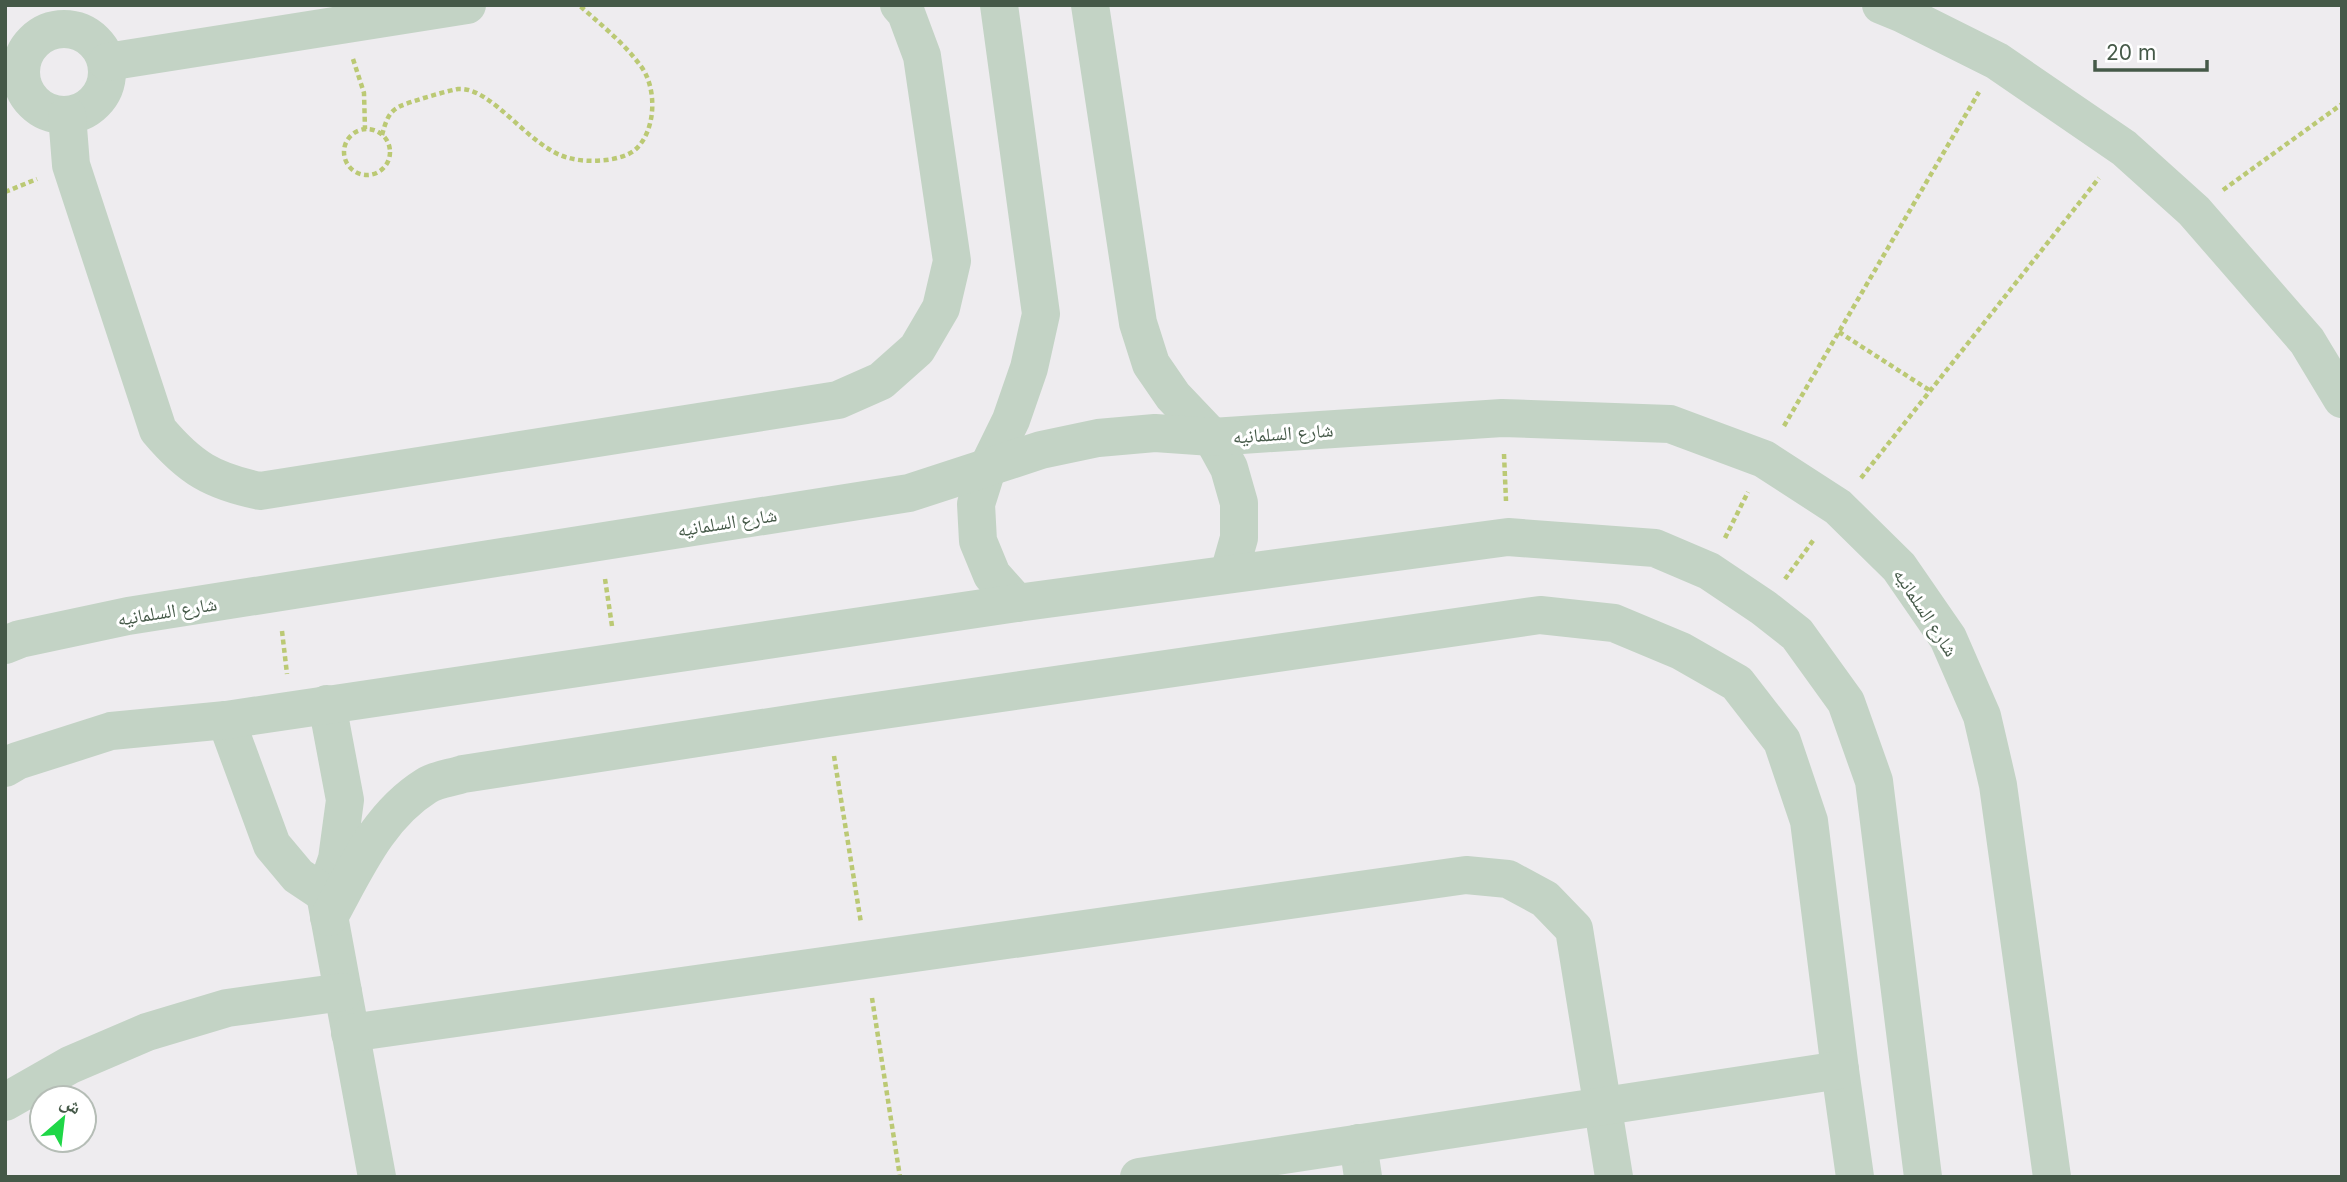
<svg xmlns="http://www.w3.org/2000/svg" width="2347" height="1182" viewBox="0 0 2347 1182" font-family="Inter,'Noto Naskh Arabic',sans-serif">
<rect width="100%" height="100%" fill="#eeecef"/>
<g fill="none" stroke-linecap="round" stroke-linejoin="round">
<!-- path -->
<g stroke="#bbc974" stroke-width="4.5" stroke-dasharray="5 3.5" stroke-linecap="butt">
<polyline points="353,59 364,93 365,129"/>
<circle cx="367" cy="152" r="23"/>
<path d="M382 135C385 125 387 114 397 108 404 103 450 90 458 89 492 86 530 149 569 158 586 163 622 162 636 149 657 129 657 86 640 65 623 42 600 24 579 5"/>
<polyline points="2223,190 2342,104"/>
<polyline points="5,192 37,179"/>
<polyline points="1839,332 1929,390"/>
<polyline points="1784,426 1979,92"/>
<polyline points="1504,454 1506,501"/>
<polyline points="1861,478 2099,178"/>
<polyline points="1725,538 1748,492"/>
<polyline points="605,579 612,626"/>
<polyline points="1785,579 1815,538"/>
<polyline points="282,631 287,674"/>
<polyline points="834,756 861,923"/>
<polyline points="872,998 900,1177"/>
</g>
<!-- minor -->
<g stroke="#c3d3c5" stroke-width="38">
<polyline points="999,5 1041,314 1029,368 1011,420 987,469 976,504 978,541 992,575 1017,603"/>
<polyline points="1090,5 1138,323 1151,364 1173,396 1212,437 1229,468 1239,503 1239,538 1229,573"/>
<polyline points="1881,5 1903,14 1997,61 2124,148 2194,211 2307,341 2342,399"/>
<circle cx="64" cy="72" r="43"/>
<polyline points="107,62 467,5"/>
<path d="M67 115 71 165 158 430C190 468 212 481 260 491L838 400 881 381 917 349 941 308 952 261 922 56 906 13 899 5"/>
<polyline points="5,645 20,639 128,616 909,493 1041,450 1098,438 1155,433 1212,437 1502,418 1670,424 1764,459 1838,507 1899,567 1948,638 1982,716 1998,785 2052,1177"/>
<polyline points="327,704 345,800 337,859 325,894 377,1177"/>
<polyline points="226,720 272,845 298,876 325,894"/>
<polyline points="5,768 17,761 111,731 226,720 1017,603 1508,537 1655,548 1709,571 1764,608 1797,634 1846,702 1874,781 1923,1177"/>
<path d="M329 917C355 870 378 816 426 786 437 779 452 778 463 774L828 718 1540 615 1614 623 1681 651 1737 683 1782 741 1809 821 1840 1070 1855 1177"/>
<polyline points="350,1033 1466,875 1508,879 1545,899 1574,929 1614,1177"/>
<polyline points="5,1102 70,1065 147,1032 227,1008 343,992"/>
<polyline points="1358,1143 1363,1177"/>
<polyline points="1139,1177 1840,1070"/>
</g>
</g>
<g text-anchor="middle" stroke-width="6" stroke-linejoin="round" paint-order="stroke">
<!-- street labels -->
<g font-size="19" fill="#455948" stroke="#fff">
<text transform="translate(1283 433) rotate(-4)" y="7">شارع السلمانيه</text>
<text transform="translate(727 522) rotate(-9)" y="7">شارع السلمانيه</text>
<text transform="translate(167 611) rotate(-9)" y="7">شارع السلمانيه</text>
<text transform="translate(1926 612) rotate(57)" y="7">شارع السلمانيه</text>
</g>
</g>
<!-- border -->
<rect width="2347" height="1182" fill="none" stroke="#455948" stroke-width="14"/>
<!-- north arrow -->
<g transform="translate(63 1119) rotate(28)"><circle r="33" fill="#ffffff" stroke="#b5bdb6" stroke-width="2"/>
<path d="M0-5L12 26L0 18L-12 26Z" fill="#1fd747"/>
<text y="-10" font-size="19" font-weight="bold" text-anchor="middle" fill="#455948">ش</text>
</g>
<!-- scale -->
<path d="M2095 60v10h112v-10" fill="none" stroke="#455948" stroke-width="3.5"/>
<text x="2106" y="60" font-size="21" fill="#455948" stroke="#ffffff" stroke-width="5" paint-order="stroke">20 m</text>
</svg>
